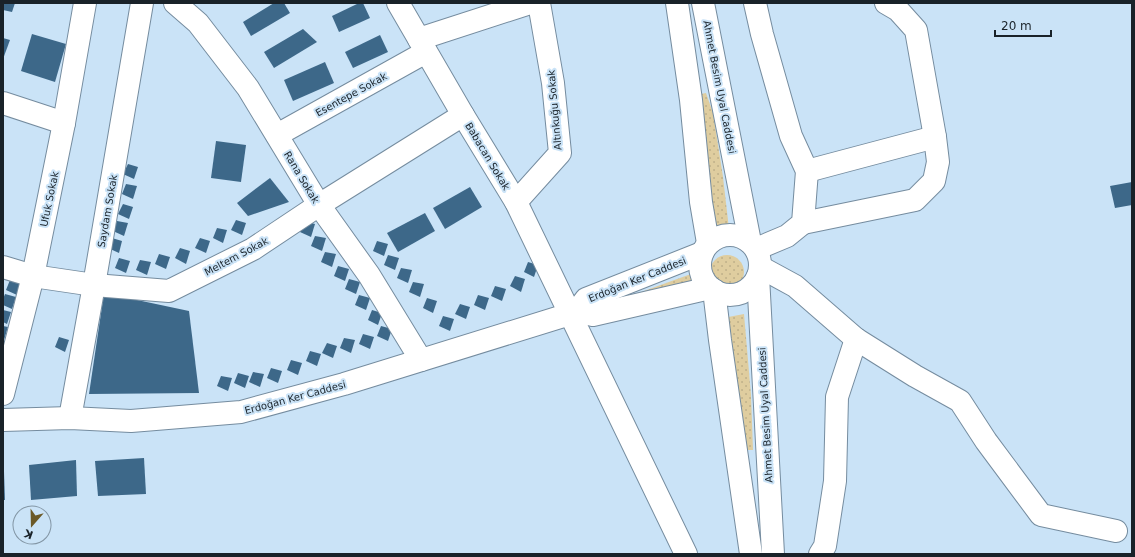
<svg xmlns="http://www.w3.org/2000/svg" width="1135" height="557" viewBox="0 0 1135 557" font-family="'DejaVu Sans',sans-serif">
<defs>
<pattern id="grass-dots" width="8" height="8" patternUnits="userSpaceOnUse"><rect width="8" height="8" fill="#dfcd9f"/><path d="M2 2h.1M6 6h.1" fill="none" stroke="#bfb089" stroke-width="1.8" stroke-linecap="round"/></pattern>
</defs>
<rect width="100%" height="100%" fill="#cae3f7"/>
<!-- grass -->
<g fill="url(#grass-dots)">
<polygon points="706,93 713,113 723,177 729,229 710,233 701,94"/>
<circle cx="727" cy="272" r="17"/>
<polygon points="691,274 693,294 630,296"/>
<polygon points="744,314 751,395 753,450 747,450 723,318"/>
</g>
<!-- building -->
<g fill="#3d6889">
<polygon points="3,3 15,3 12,12 3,10"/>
<polygon points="274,3 284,3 290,13 251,36 243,22"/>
<polygon points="359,3 363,3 370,18 339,32 332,16"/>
<polygon points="303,29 317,42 274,68 264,52"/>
<polygon points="32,34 66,44 55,82 21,71"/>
<polygon points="380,35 388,52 353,68 345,52"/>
<polygon points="3,38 10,40 3,59"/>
<polygon points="325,62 334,83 293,101 284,80"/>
<polygon points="216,141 246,145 241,182 211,178"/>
<polygon points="128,164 138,167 134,179 123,174"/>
<polygon points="270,178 289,202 248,216 237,203"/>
<polygon points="1132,182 1132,205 1115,208 1110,186"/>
<polygon points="126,184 137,186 133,199 122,194"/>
<polygon points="470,187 482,207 445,229 433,208"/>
<polygon points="123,204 133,207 129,219 118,214"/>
<polygon points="425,213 435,231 398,252 387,233"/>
<polygon points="236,220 246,223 242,235 231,230"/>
<polygon points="117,221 128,223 124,236 113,231"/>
<polygon points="304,221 315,224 311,237 300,232"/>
<polygon points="217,228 227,230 223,243 213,238"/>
<polygon points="315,236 326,238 322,251 311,246"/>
<polygon points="112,238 122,241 119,253 108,248"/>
<polygon points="200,238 210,241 206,253 195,248"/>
<polygon points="377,241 388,244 384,256 373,251"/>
<polygon points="180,248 190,251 186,264 175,258"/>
<polygon points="325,252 336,254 332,267 321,262"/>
<polygon points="159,254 170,257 166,269 155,264"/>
<polygon points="388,255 399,258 395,270 384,265"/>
<polygon points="119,258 130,261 126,273 115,268"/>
<polygon points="140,260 151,262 147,275 136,270"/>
<polygon points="528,262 538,265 534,277 524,272"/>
<polygon points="338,266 349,269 345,281 334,276"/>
<polygon points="401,268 412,270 408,283 397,278"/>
<polygon points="515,276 525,279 521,292 510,286"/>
<polygon points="349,279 360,282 356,294 345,289"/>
<polygon points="10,280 21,282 17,295 6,290"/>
<polygon points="413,282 424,284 420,297 409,292"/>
<polygon points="495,286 506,289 502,301 491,296"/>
<polygon points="104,293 189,311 199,393 89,394"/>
<polygon points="5,294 16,297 12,309 3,305 3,299"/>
<polygon points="359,295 370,298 366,310 355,305"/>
<polygon points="478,295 489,298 485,310 474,305"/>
<polygon points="427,298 437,301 433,313 423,308"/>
<polygon points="460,304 470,307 466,319 455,314"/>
<polygon points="3,310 11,312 7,324 3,322"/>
<polygon points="372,310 382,313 378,325 368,320"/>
<polygon points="443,316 454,319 450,331 439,326"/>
<polygon points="3,326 8,327 4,340 3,339"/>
<polygon points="381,326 392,329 388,341 377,336"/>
<polygon points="363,334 374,337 370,349 359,344"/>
<polygon points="59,337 69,340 65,352 55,347"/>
<polygon points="344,338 355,340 351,353 340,348"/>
<polygon points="327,343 337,346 333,358 322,353"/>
<polygon points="310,351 321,354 317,366 306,361"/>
<polygon points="291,360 302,363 298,375 287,370"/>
<polygon points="271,368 282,371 278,383 267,378"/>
<polygon points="253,372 264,374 260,387 249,382"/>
<polygon points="238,373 249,376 245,388 234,383"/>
<polygon points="221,376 232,378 228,391 217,386"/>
<polygon points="144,458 146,494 98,496 95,461"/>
<polygon points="76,460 77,496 31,500 29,465"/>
<polygon points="3,472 4,472 5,500 3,500"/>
</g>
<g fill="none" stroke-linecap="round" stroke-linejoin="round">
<!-- minor casing -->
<g stroke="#758c9f" stroke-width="24">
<g id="minor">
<polyline points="175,3 198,23 248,88 319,205 369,275 421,360"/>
<polyline points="398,3 463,115 516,202 686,554"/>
<polyline points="755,3 762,34 791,136 807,171 803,223 787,236 756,249"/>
<polyline points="419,39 530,3"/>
<polyline points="3,103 64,123"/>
<polyline points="277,135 426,52"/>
<polyline points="807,171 935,137"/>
<polyline points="516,202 560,153 553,83 539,3"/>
<polyline points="803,223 915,200 934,181 938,162 935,137 916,30 898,10 886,3"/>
<polyline points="3,267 33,276 94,285 169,291 253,249 319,205 463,115"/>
<polyline points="760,267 795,286 856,339 915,376 960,401 986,441 1041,515 1116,531"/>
<polyline points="3,394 33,276 64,123 85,3"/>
<polyline points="70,418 94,285 142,3"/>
<polyline points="820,554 825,546 835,481 837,397 856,339"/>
</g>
</g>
<!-- major casing -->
<g stroke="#758c9f" stroke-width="24">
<g id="major">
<polyline points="677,3 691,100 701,202 708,243"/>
<polyline points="703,3 750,242"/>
<circle cx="730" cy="265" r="30"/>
<polyline points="758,276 773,554"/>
<polyline points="714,290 720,340 751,554"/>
<polyline points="577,311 593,315 710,288"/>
<polyline points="3,420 70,418 131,421 241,412 344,384 570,314 577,311 586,299 702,253"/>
</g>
</g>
<!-- minor -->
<use href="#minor" stroke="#fff" stroke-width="22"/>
<!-- major -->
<use href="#major" stroke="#fff" stroke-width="22"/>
</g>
<g text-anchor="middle" stroke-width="4" stroke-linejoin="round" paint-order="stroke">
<!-- street labels -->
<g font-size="10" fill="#192229" stroke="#cae3f7">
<text transform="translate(720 87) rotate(79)" y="4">Ahmet Besim Uyal Caddesi</text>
<text transform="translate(351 94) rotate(-29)" y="4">Esentepe Sokak</text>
<text transform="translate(554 110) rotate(-95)" y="4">Altınkuğu Sokak</text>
<text transform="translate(488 156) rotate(59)" y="4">Babacan Sokak</text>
<text transform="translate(302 177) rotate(59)" y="4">Rana Sokak</text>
<text transform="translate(49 199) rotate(-78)" y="4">Ufuk Sokak</text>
<text transform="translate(107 211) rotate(-80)" y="4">Saydam Sokak</text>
<text transform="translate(236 256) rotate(-28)" y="4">Meltem Sokak</text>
<text transform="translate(637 279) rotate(-22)" y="4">Erdoğan Ker Caddesi</text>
<text transform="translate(295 397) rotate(-15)" y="4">Erdoğan Ker Caddesi</text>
<text transform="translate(765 415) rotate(-93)" y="4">Ahmet Besim Uyal Caddesi</text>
</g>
</g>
<!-- border -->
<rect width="1135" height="557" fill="none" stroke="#192229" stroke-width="8"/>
<!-- north arrow -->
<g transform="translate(32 525) rotate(200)"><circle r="19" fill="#cae3f7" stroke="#8396a5"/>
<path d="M0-3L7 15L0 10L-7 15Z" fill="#6b5927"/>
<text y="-6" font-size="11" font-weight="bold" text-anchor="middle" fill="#192229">K</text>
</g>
<!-- scale -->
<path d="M995 30v6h56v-6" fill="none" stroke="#192229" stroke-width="2"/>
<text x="1001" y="30" font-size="12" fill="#192229" stroke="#cae3f7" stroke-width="3" paint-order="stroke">20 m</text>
</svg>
